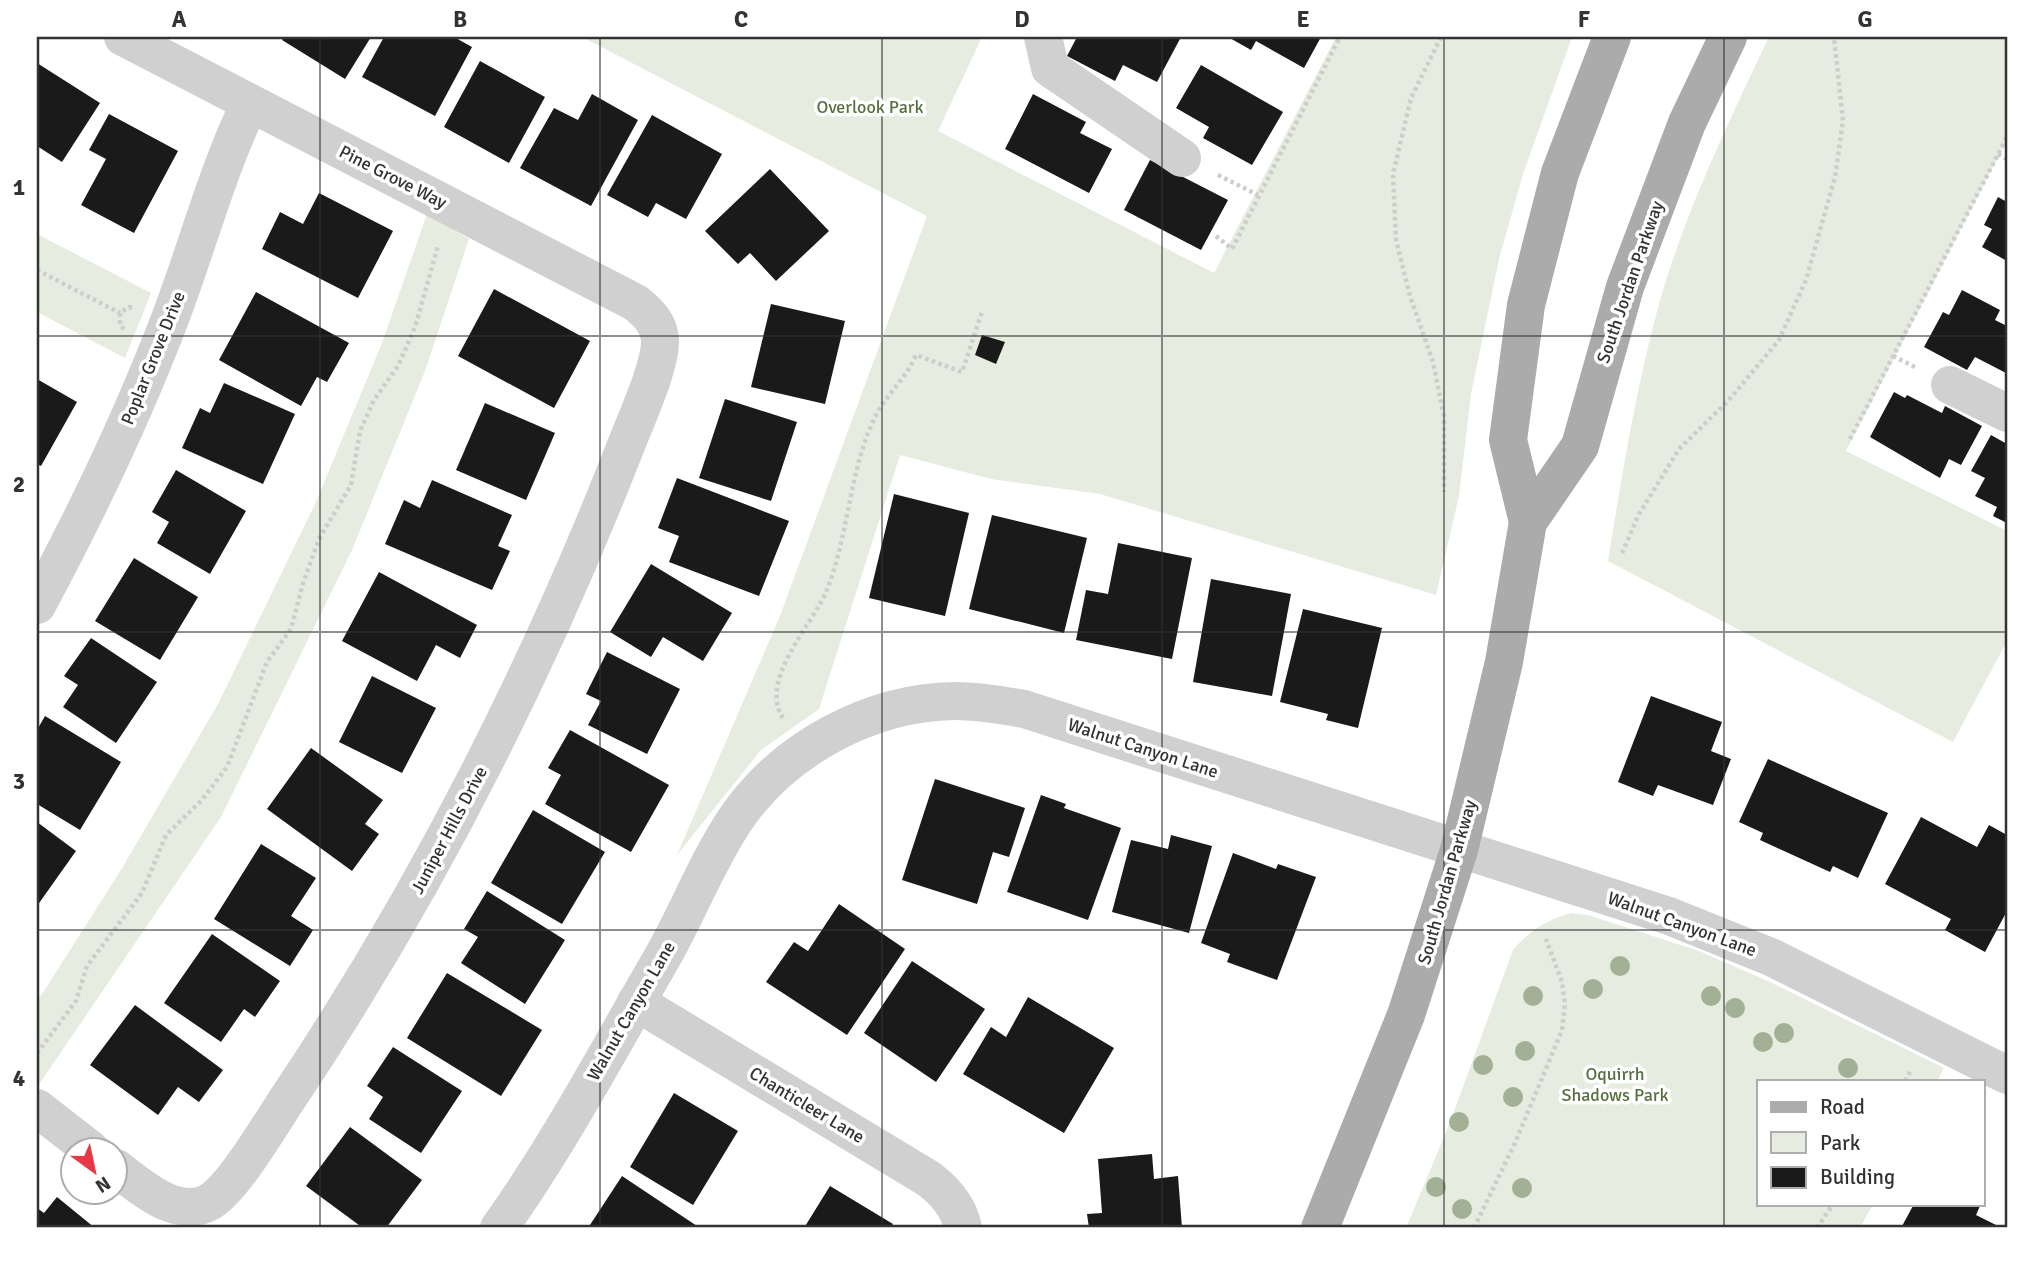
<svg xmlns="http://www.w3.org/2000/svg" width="2044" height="1265" viewBox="0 0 2044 1265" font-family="Signika,sans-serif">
<rect width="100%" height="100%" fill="#fff"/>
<!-- green -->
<g fill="#e6ecdf">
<polygon points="582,37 982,37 938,131 1214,273 1336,37 1572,37 1523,174 1499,259 1471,394 1459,496 1436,595 1100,494 991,479 900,455 819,709 761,750 677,855 780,616 927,216"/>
<path d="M1769 37H2007V140L1846 451 2007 531V641L1953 742 1608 561C1622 475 1636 388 1659 304 1685 212 1728 123 1769 37Z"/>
<polygon points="427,214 469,239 425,371 352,550 221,817 40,1083 37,1081 37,1002 121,870 218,704 316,502 382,343"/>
<polygon points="37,234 151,293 125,358 37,312"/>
<path d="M1571 913 1588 915 1699 951 1770 982 1944 1068 1937 1081H1759V1204H1873L1860 1228H1406L1449 1125 1513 950C1528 932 1548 919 1571 913Z"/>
</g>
<!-- building -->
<g fill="#1a1a1a">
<polygon points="284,37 371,37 345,79 282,40"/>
<polygon points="384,37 454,37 472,47 435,116 362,77"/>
<polygon points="1077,37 1181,37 1157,82 1123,65 1115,81 1067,56"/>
<polygon points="1228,37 1321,37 1304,68 1256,41 1251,50"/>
<polygon points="480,61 545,97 509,163 444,127"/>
<polygon points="37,63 100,103 62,162 37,146"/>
<polygon points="1201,65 1283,112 1252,165 1203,138 1209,127 1176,108"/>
<polygon points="592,94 638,120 591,206 520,168 554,108 578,120"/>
<polygon points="1033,94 1086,122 1080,133 1112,149 1089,193 1005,149"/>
<polygon points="109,114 178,151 134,233 81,205 106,159 89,150"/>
<polygon points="652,115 722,154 686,219 656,203 648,217 607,195"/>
<polygon points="1150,160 1228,200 1201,250 1124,210"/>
<polygon points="770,169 829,231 776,281 750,253 738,264 705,231"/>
<polygon points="319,193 393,231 358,298 262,249 280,212 303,224"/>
<polygon points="1998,197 2007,202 2007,261 1982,247 1992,229 1984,225"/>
<polygon points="494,289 590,341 554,408 458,356"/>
<polygon points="1962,290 2000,310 1995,320 2007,326 2006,373 1975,357 1967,370 1924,347 1943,312 1949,315"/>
<polygon points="256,292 349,343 327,382 317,377 301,406 219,360"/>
<polygon points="771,304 845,321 825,404 751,387"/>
<polygon points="982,335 1005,342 996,364 975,355"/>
<polygon points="37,379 77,402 41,466 37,464"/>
<polygon points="224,383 295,414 263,484 182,448 200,408 210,413"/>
<polygon points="1894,392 1905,398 1907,395 1942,413 1945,406 1982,426 1961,465 1949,459 1940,478 1870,437"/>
<polygon points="725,399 797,422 771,501 699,478"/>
<polygon points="485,403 555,433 526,500 456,470"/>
<polygon points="1991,435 2007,444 2007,523 1993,516 1997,507 1975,496 1985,478 1971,471"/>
<polygon points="176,470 246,511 210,574 157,543 169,522 152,512"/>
<polygon points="677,478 789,521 759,596 669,562 679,536 658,528"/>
<polygon points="432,480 512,515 498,546 510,551 492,590 385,544 404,500 420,508"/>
<polygon points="894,494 969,513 945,616 869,598"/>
<polygon points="992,515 1087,538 1064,633 969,609"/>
<polygon points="1118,543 1192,558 1172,659 1076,640 1086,590 1108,594"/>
<polygon points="134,558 198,597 160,660 95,621"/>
<polygon points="651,564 732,613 703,661 663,637 651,657 610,632"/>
<polygon points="379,572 477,625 460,658 436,645 417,681 342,641"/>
<polygon points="1211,579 1291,594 1272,696 1193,682"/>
<polygon points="1303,609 1382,628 1358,728 1326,720 1328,714 1280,702"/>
<polygon points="91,638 157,682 116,743 63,707 78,685 64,676"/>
<polygon points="607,652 680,689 647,754 588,725 601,701 586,694"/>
<polygon points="372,676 436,708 402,773 339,742"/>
<polygon points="1651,696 1722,722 1711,751 1731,759 1713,805 1658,785 1653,796 1618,782"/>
<polygon points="45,716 121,762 80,830 37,804 37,730"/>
<polygon points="570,730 669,785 631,852 545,804 561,775 548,768"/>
<polygon points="311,748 383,800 365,824 379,834 352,871 267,809"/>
<polygon points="1768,759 1888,813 1858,878 1833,866 1830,872 1760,840 1763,833 1739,822"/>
<polygon points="935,779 1025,808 1009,857 993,852 977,904 902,880"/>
<polygon points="1041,795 1066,804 1064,808 1121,828 1088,920 1007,892"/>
<polygon points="533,810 605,852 562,924 491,883"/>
<polygon points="1921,817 1977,847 1989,825 2007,835 2007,911 1985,952 1945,930 1951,919 1885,884"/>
<polygon points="37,822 76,851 37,906"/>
<polygon points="1171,835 1212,846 1189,933 1112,912 1131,840 1168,849"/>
<polygon points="261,844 316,878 291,916 313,930 290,966 214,919"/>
<polygon points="1233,853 1276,869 1278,864 1316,877 1277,980 1227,962 1230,954 1201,943"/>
<polygon points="487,891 565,940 525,1004 461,963 478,937 464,929"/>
<polygon points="839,904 905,949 847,1035 766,982 794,942 808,951"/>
<polygon points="212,934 280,981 255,1017 244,1009 221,1042 164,1003"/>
<polygon points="912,961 985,1009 936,1082 864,1033"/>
<polygon points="447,973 542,1030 501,1096 407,1038"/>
<polygon points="1028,997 1114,1048 1064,1133 963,1074 991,1027 1006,1037"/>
<polygon points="135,1005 223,1070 199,1102 178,1087 158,1115 90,1065"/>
<polygon points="393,1047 462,1091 421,1153 369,1119 383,1097 367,1086"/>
<polygon points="674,1093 738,1131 693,1205 630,1167"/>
<polygon points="350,1127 422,1180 386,1228 363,1228 306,1186"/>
<polygon points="1152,1154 1154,1179 1178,1176 1182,1228 1089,1228 1087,1214 1102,1213 1098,1159"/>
<polygon points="622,1176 700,1228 588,1228"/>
<polygon points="830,1186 893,1224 890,1228 804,1228"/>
<polygon points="57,1197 95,1228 37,1228 37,1208 44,1213"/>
<polygon points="1914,1204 1976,1204 1980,1206 1976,1215 2002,1228 1901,1228"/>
</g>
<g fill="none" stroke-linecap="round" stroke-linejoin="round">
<!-- path -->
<g stroke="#cdcdcd" stroke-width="4.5" stroke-dasharray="3.5 3.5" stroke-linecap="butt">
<polyline points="1441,37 1411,98 1393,174 1396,240 1410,296 1433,362 1444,417 1444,492"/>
<polyline points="1998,154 2007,159"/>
<polyline points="1218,175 1258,195"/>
<polyline points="1216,236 1232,249 1340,37"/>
<polyline points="37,270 120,313"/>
<polyline points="124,329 120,325 120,313 129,307 133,308"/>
<polyline points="1893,356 1915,367"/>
<polyline points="1850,439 2007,137"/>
<polyline points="1622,553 1639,514 1679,449 1729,400 1779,340 1806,280 1835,177 1843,121 1834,37"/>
<path d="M783 718C758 681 812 625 826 592 850 535 849 461 880 408 892 389 907 376 916 355L962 372 982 312"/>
<polyline points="37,1053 76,1001 87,966 142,893 166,835 202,800 227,767 267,662 291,629 303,583 319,539 351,485 360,431 374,400 398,366 415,327 438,246"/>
<polyline points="1905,1081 1911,1070"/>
<polyline points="1474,1228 1515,1143 1562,1030 1565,1004 1562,982 1546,939"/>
<polyline points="1817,1228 1833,1204"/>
</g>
<!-- minor -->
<g stroke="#d0d0d0" stroke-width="38">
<polyline points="1043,37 1050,68 1182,158"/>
<polyline points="1950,385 2007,413"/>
<path d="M37 605C87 512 133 416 171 316 198 245 217 171 250 103"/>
<path d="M636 1002 929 1179C946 1192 959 1207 963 1228"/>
<polyline points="37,1108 91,1150"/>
<path d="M116 1168C141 1187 178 1221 211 1201 236 1185 274 1118 292 1092 426 891 535 677 623 453 633 426 661 367 660 340 659 323 648 313 636 303L123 37"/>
<path d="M499 1228C560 1142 610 1048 663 956 688 912 707 862 735 820 783 749 870 702 955 701 978 701 1001 705 1024 709L1669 916 1773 958 2007 1075"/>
</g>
<!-- major -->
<g stroke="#ababab" stroke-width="38">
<polyline points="1528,522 1580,446 1625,287 1687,123 1728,37"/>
<polyline points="1320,1228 1406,1015 1459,850 1504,662 1528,522 1508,440 1526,305 1560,173 1612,37"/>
</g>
</g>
<!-- trees -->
<g fill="#a2b095">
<circle cx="1620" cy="966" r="10"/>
<circle cx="1593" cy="989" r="10"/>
<circle cx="1533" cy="996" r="10"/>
<circle cx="1711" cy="996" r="10"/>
<circle cx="1735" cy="1008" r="10"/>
<circle cx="1784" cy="1033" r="10"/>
<circle cx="1763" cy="1042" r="10"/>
<circle cx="1525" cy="1051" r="10"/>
<circle cx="1483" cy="1065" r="10"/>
<circle cx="1848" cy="1068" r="10"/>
<circle cx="1513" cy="1097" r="10"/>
<circle cx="1459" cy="1122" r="10"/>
<circle cx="1436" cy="1187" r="10"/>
<circle cx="1522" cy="1188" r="10"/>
<circle cx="1462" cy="1209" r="10"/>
</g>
<!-- grid -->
<path fill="none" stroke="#333" stroke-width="2" stroke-opacity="0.55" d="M320 37V1228M600 37V1228M882 37V1228M1162 37V1228M1444 37V1228M1724 37V1228M37 336H2007M37 632H2007M37 930H2007"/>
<g text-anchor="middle" stroke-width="7" stroke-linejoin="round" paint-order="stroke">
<!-- park labels -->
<g font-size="18" fill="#56703f" stroke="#fff">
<text x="870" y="113">Overlook Park</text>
<text x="1615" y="1080">Oquirrh<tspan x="1615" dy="21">Shadows Park</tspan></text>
</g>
<!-- street labels -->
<g font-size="18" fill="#333" stroke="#fff">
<text transform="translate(393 177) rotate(27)" y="6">Pine Grove Way</text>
<text transform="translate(1630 282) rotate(-71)" y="6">South Jordan Parkway</text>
<text transform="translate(153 358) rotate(-68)" y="6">Poplar Grove Drive</text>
<text transform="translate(1143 748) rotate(18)" y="6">Walnut Canyon Lane</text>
<text transform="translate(449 830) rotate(-62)" y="6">Juniper Hills Drive</text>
<text transform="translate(1447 882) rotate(-74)" y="6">South Jordan Parkway</text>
<text transform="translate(1682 924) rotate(20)" y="6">Walnut Canyon Lane</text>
<text transform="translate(631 1011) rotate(-60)" y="6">Walnut Canyon Lane</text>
<text transform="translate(807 1105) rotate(31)" y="6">Chanticleer Lane</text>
</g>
</g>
<!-- border -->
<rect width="2044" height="1265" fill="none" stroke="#ffffff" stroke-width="77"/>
<!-- legend -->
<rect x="1757" y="1080" width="228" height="126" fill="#ffffff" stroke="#adadad" stroke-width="2"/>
<rect x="1771" y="1102" width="35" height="10" fill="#ababab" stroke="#adadad" stroke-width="2"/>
<text x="1820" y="1114" font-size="21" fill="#333333">Road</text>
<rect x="1771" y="1132" width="35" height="21" fill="#e6ecdf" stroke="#adadad" stroke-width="2"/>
<text x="1820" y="1150" font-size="21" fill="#333333">Park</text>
<rect x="1771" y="1167" width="35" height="21" fill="#1a1a1a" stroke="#adadad" stroke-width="2"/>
<text x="1820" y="1184" font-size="21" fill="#333333">Building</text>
<!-- north arrow -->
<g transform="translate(94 1171) rotate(147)"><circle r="33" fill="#ffffff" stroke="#adadad" stroke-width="2"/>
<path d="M0-5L12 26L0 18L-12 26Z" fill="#e63946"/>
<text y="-10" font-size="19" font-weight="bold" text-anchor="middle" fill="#333333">N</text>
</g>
<rect x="38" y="38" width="1968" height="1188" fill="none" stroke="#333" stroke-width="2.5"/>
<g font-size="23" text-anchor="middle" font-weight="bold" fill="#333">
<text x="179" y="27">A</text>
<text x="460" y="27">B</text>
<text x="741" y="27">C</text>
<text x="1022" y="27">D</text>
<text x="1303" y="27">E</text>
<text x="1584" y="27">F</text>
<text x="1865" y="27">G</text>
<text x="19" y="195">1</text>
<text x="19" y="492">2</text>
<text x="19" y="789">3</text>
<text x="19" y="1086">4</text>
</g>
</svg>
